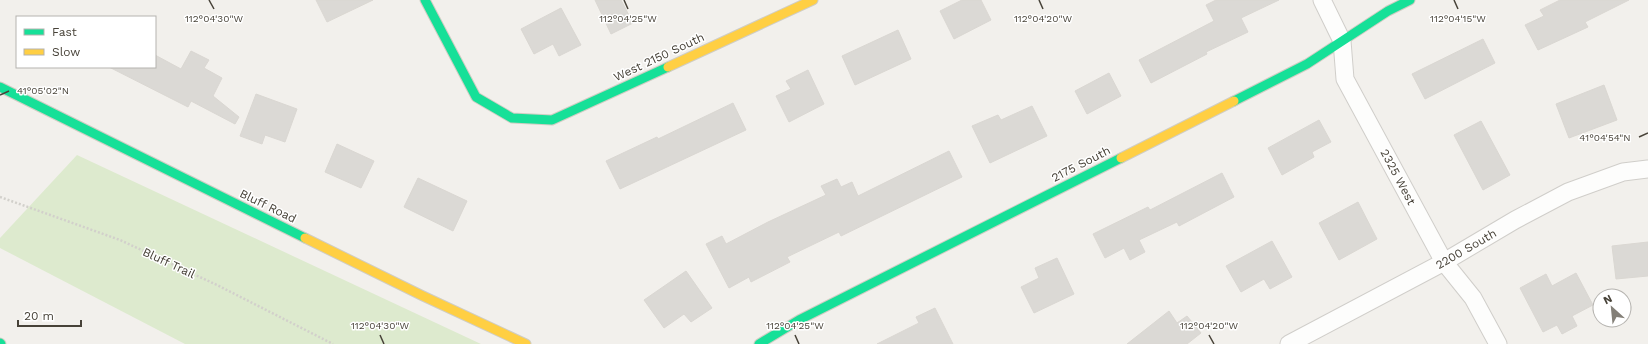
<svg xmlns="http://www.w3.org/2000/svg" width="1648" height="344" viewBox="0 0 1648 344" font-family="'Work Sans',sans-serif">
<rect width="100%" height="100%" fill="#f2f0ec"/>
<!-- green -->
<polygon fill="#ddeace" points="77,155 481,344 185,344 0,248 0,238"/>
<!-- building -->
<g fill="#dbd9d5" stroke="#dad7d2">
<polygon points="316,0 373,0 327,22"/>
<polygon points="595,0 621,0 633,23 611,34"/>
<polygon points="962,0 981,0 991,20 954,39 940,11"/>
<polygon points="1216,0 1279,0 1241,18 1248,32 1206,52 1207,54 1151,83 1139,60 1214,21 1206,5"/>
<polygon points="1560,0 1629,0 1585,22 1588,27 1538,50 1525,25 1544,16 1540,10"/>
<polygon points="561,8 581,45 559,56 553,44 534,54 521,29"/>
<polygon points="898,30 911,59 855,85 842,56"/>
<polygon points="1483,39 1495,63 1425,99 1412,74"/>
<polygon points="191,51 209,60 204,68 222,78 213,96 239,117 235,124 191,101 188,107 109,67 155,67 155,55 181,69"/>
<polygon points="808,70 824,104 789,122 776,96 791,89 786,81"/>
<polygon points="1109,73 1121,96 1087,114 1075,91"/>
<polygon points="1604,85 1617,120 1569,138 1556,104"/>
<polygon points="256,94 297,109 285,142 265,135 262,144 240,136"/>
<polygon points="733,103 746,130 620,189 606,161 657,137 658,139"/>
<polygon points="1032,106 1047,136 990,163 972,126 998,115 1001,120"/>
<polygon points="1319,120 1331,142 1312,152 1314,157 1282,175 1268,148"/>
<polygon points="1481,121 1510,175 1483,190 1454,135"/>
<polygon points="337,144 374,161 361,188 325,172"/>
<polygon points="949,151 962,177 841,236 839,232 787,257 790,262 751,282 749,277 729,288 706,244 722,236 726,244 768,222 826,195 821,186 837,179 841,187 852,182 858,196"/>
<polygon points="1222,173 1234,197 1179,226 1177,222 1139,240 1145,252 1130,260 1124,248 1105,258 1093,234 1148,207 1150,210"/>
<polygon points="418,178 467,201 453,231 404,207"/>
<polygon points="1358,202 1377,239 1339,260 1319,223"/>
<polygon points="1272,241 1292,277 1270,289 1264,279 1241,292 1226,266"/>
<polygon points="1648,242 1648,276 1616,279 1612,246"/>
<polygon points="1057,258 1074,294 1034,313 1021,287 1039,278 1035,268"/>
<polygon points="686,271 712,308 691,322 684,314 664,328 644,300"/>
<polygon points="1576,273 1593,305 1572,316 1577,326 1562,334 1557,325 1543,332 1520,288 1546,274 1552,286"/>
<polygon points="935,308 953,344 877,344 919,323 916,317"/>
<polygon points="1169,311 1177,323 1187,316 1201,333 1187,344 1127,344"/>
</g>
<g fill="none" stroke-linecap="round" stroke-linejoin="round">
<!-- street casing -->
<g stroke="#d0ceca" stroke-width="19">
<g id="street">
<polyline points="1322,0 1342,41 1345,79 1444,262 1473,298 1498,344"/>
<polyline points="1289,344 1444,262 1515,220 1568,192 1623,172 1648,169"/>
</g>
</g>
<!-- fast casing -->
<g stroke="#d0cdc3" stroke-width="11">
<g id="fast">
<polyline points="425,0 476,97 512,118 552,120 668,67"/>
<polyline points="0,87 305,238"/>
<polyline points="1234,101 1307,64 1388,11 1410,0"/>
<polyline points="0,343 1,344"/>
<polyline points="759,344 799,320 1121,158"/>
</g>
</g>
<!-- slow casing -->
<g stroke="#d0cdc3" stroke-width="11">
<g id="slow">
<polyline points="668,67 813,0"/>
<polyline points="1121,158 1234,101"/>
<polyline points="305,238 423,296 526,344"/>
</g>
</g>
<!-- path -->
<polyline stroke="#d2d0cb" stroke-width="2.5" stroke-dasharray="2 2" stroke-linecap="butt" points="0,197 120,240 217,285 333,344"/>
<!-- street -->
<use href="#street" stroke="#fdfdfc" stroke-width="17"/>
<!-- fast -->
<use href="#fast" stroke="#16e098" stroke-width="9"/>
<!-- slow -->
<use href="#slow" stroke="#ffcf43" stroke-width="9"/>
</g>
<!-- ticks -->
<path fill="none" stroke="#474238" stroke-width="1.5" d="M209 0 214 9M624 0 628 9M1039 0 1043 9M1454 0 1458 9M0 95 9 91M1639 137 1648 133M380 335 384 344M795 335 799 344M1209 335 1214 344"/>
<g text-anchor="middle" stroke-width="3" stroke-linejoin="round" paint-order="stroke">
<!-- street labels -->
<g font-size="12" fill="#474238" stroke="#fff">
<text transform="translate(659 57) rotate(-25)" y="4">West 2150 South</text>
<text transform="translate(1081 164) rotate(-27)" y="4">2175 South</text>
<text transform="translate(1398 177) rotate(62)" y="4">2325 West</text>
<text transform="translate(268 206) rotate(26)" y="4">Bluff Road</text>
<text transform="translate(1466 249) rotate(-30)" y="4">2200 South</text>
<text transform="translate(169 263) rotate(25)" y="4">Bluff Trail</text>
</g>
</g>
<g font-size="10" text-anchor="middle" fill="#474238" stroke="#fff" stroke-width="3" stroke-linejoin="round" paint-order="stroke">
<text x="214" y="22">112°04'30"W</text>
<text x="628" y="22">112°04'25"W</text>
<text x="1043" y="22">112°04'20"W</text>
<text x="1458" y="22">112°04'15"W</text>
<text x="43" y="94">41°05'02"N</text>
<text x="1605" y="141">41°04'54"N</text>
<text x="380" y="329">112°04'30"W</text>
<text x="795" y="329">112°04'25"W</text>
<text x="1209" y="329">112°04'20"W</text>
</g>
<!-- legend -->
<rect x="16" y="16" width="140" height="52" fill="#ffffff" stroke="#b5b3af"/>
<rect x="24" y="29" width="20" height="6" fill="#16e098" stroke="#b5b3af"/>
<text x="52" y="36" font-size="12" fill="#474238">Fast</text>
<rect x="24" y="49" width="20" height="6" fill="#ffcf43" stroke="#b5b3af"/>
<text x="52" y="56" font-size="12" fill="#474238">Slow</text>
<!-- north arrow -->
<g transform="translate(1612 308) rotate(333)"><circle r="19" fill="#ffffff" stroke="#b5b3af"/>
<path d="M0-3L7 15L0 10L-7 15Z" fill="#837f77"/>
<text y="-6" font-size="11" font-weight="bold" text-anchor="middle" fill="#474238">N</text>
</g>
<!-- scale -->
<path d="M18 320v6h63v-6" fill="none" stroke="#474238" stroke-width="2"/>
<text x="24" y="320" font-size="12" fill="#474238" stroke="#ffffff" stroke-width="3" paint-order="stroke">20 m</text>
</svg>
